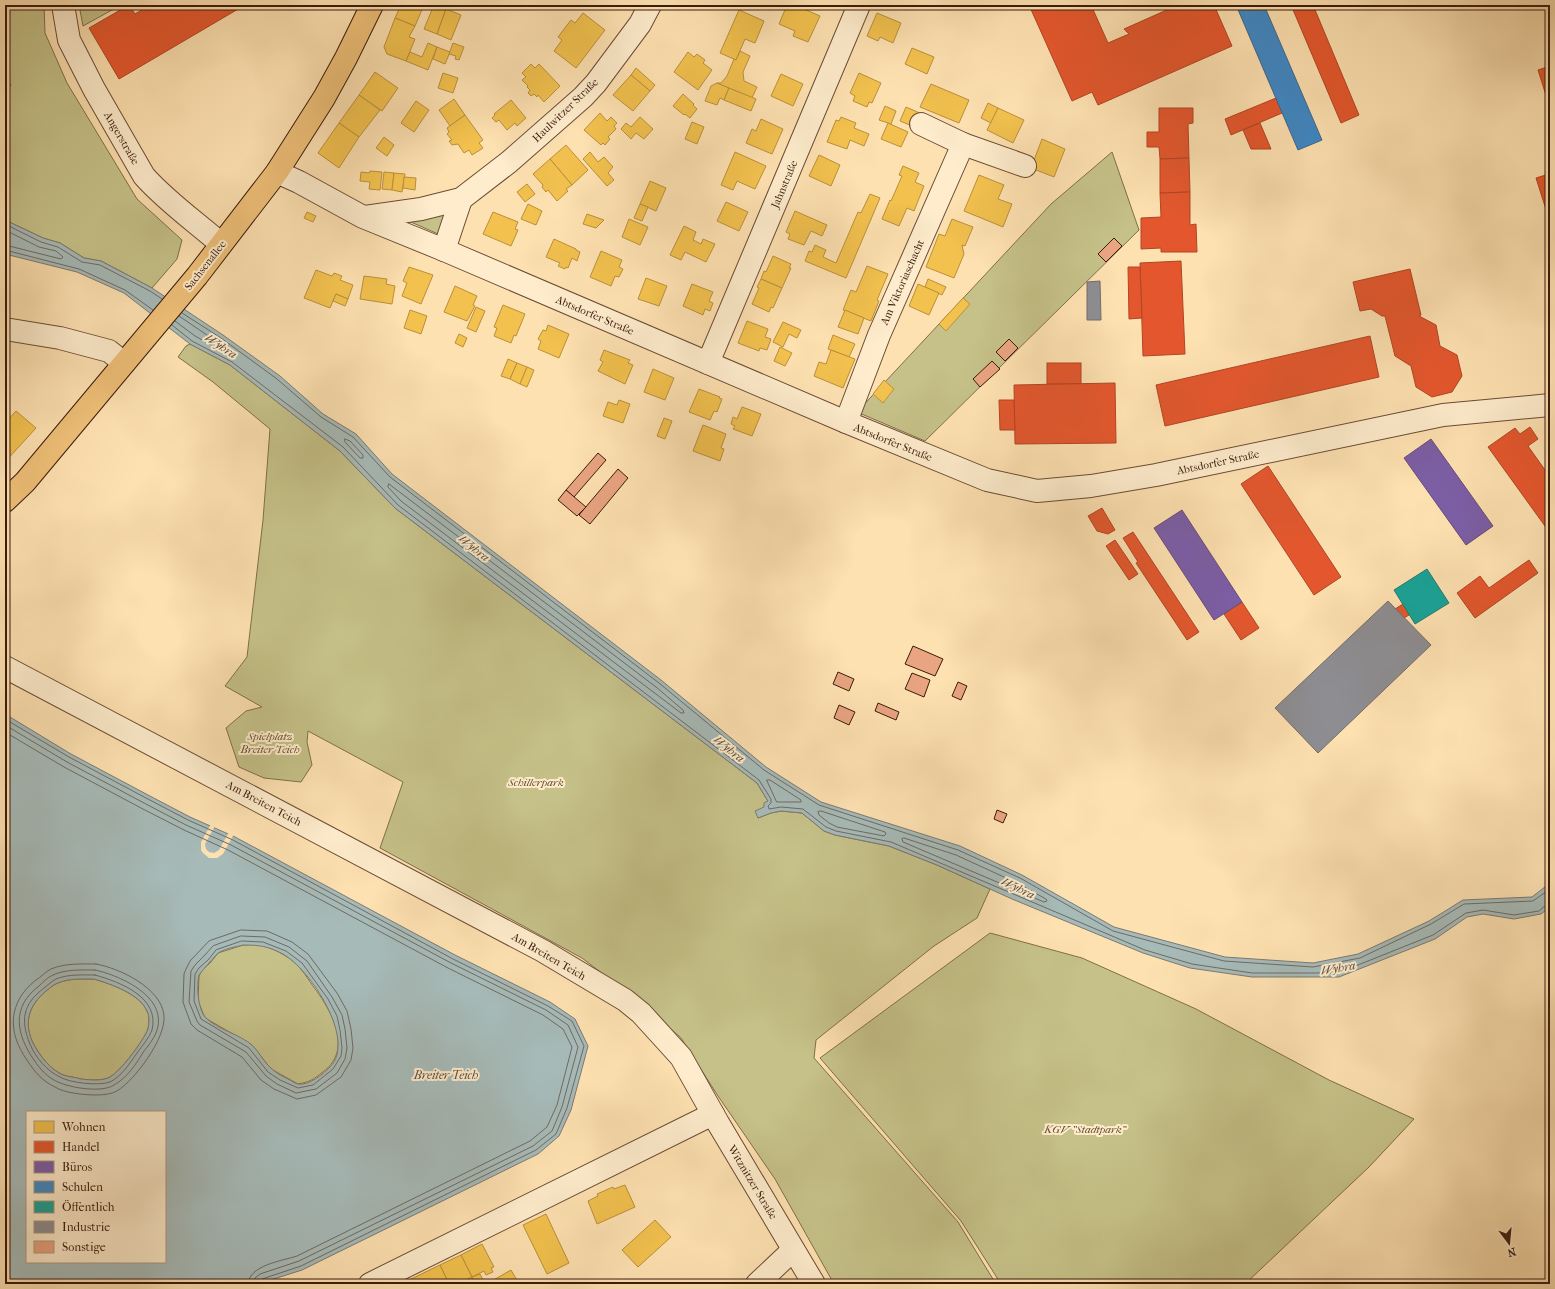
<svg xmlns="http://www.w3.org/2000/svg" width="1555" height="1289" viewBox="0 0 1555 1289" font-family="'IM FELL French Canon',serif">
<rect width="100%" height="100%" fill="#fee1b1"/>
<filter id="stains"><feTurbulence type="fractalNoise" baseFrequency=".005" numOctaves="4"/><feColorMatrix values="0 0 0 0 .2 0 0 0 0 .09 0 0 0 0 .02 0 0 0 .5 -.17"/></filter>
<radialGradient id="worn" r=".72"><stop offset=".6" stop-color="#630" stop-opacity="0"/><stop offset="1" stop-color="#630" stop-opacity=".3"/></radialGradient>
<!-- green -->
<g fill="#c5c188" stroke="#806e4a">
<polygon points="5,5 44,5 45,33 67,83 137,199 182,240 177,259 152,288 101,261 84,258 60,243 43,238 5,220 5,92 11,85 5,76"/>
<polygon points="79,5 121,5 83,26"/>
<polygon points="1112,152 1139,230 925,441 857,412 1051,204"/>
<polygon points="448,209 438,234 411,222 409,218"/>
<polygon points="190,344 230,365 340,451 395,508 757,783 768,801 758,818 771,813 781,811 802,813 824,831 835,835 889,846 937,865 990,889 977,918 934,946 816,1040 814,1058 958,1222 996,1284 834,1284 775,1179 718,1096 681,1038 645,1006 582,958 380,848 403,782 308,731 307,742 312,765 301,782 264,778 239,767 226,728 246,711 262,707 225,686 247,657 263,520 270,429 213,382 178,357 186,346"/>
<polygon points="990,933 1082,958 1196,1009 1329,1080 1414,1119 1369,1167 1245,1284 1001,1284 961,1221 820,1058"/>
<path d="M243 945C249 945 256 944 261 945 268 947 278 951 284 955 297 962 305 974 313 986 331 1010 354 1049 323 1072 314 1079 310 1082 298 1084L271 1069 252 1045 205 1018 198 1001 199 976 202 970 211 962 218 953Z"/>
<path d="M94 979C111 984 140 994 147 1011 150 1017 149 1023 148 1029 144 1040 119 1074 108 1078 100 1081 90 1080 81 1079 75 1077 69 1077 63 1075 51 1070 40 1056 34 1045 23 1024 28 1006 46 991 50 988 54 984 58 983 70 978 82 979 94 979Z"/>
</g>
<!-- water -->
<g fill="#a6bab8" stroke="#7b7a73" fill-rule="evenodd">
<polygon points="5,220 43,238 60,243 84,258 101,261 152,288 223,335 280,376 323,414 356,434 392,474 661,680 766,767 821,802 960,846 1022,875 1114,927 1225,957 1313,963 1358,954 1429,921 1463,900 1532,897 1550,883 1550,907 1541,914 1514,919 1483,914 1467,917 1435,939 1339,977 1252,977 1190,968 1143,953 1012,899 937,865 889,846 835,835 824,831 802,813 781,811 771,813 758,818 755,811 764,807 764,803 768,801 757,783 395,508 340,451 230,365 190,344 124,293 77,272 5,254"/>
<path d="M5 714 71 754 148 795 190 817 235 837 455 955 550 1002 575 1019 588 1046 571 1110 559 1136 538 1154 302 1270 258 1284H5ZM243 945C259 945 268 946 283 954 310 969 357 1040 330 1067 323 1074 309 1086 298 1084 296 1084 292 1081 290 1080 284 1077 277 1074 272 1069 264 1063 260 1053 253 1046 240 1034 218 1030 206 1018 198 1011 196 984 199 975 200 973 215 956 217 954 222 949 236 947 243 945ZM94 979C111 984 140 994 147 1011 150 1017 149 1023 148 1029 144 1040 119 1074 108 1078 100 1081 90 1080 81 1079 75 1077 69 1077 63 1075 51 1070 40 1056 34 1045 23 1024 28 1006 46 991 50 988 54 984 58 983 70 978 82 979 94 979ZM27 1112H165V1262H27Z"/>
</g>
<!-- pier -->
<polygon fill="#fee1b1" points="211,824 215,826 205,844 206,849 209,852 214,853 219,850 229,832 234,834 223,854 217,858 209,858 203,853 201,850 201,842"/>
<!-- homes -->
<g fill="#f2c14e" stroke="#bb8f3a">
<polygon points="401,5 424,5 415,26 395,18"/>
<polygon points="434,5 446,9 437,34 424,29"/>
<polygon points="787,5 795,5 820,16 808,42 793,36 795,31 779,24"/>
<polygon points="906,5 918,5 915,10"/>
<polygon points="446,9 461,15 451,40 437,34"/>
<polygon points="739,10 764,21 755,43 745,39 736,60 720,53"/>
<polygon points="583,13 605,30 576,68 554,51 562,40 558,37 571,20 575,23"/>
<polygon points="877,13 901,23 893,43 880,37 878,41 867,36"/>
<polygon points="395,18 415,26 409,37 415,39 406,61 387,54 384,47"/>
<polygon points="428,43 437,47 428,70 406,61 410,52 422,57"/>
<polygon points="453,43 464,47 459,60 455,59 456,56 449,54"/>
<polygon points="437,47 450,52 445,64 433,59"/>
<polygon points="912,48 934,57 927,74 905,64"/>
<polygon points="740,51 750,56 743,72 744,81 757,87 752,98 717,83 721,83 727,76 734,59 736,60"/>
<polygon points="688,52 694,57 697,54 705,60 703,63 712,70 698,90 674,72"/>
<polygon points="531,64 535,68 539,64 560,86 544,102 538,95 537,97 534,94 531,96 528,93 530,90 527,87 528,86 522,80 526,77 522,73"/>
<polygon points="636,68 655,85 650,91 631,75"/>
<polygon points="375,72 398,88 382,111 359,95"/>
<polygon points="443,73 458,78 453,93 438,88"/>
<polygon points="859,73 881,83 872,103 869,102 867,107 853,101 855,96 850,93"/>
<polygon points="781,74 803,84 793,106 771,96"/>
<polygon points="631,75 650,91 633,111 613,95"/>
<polygon points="717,83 729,88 724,100 720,98 717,105 705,101 711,86"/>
<polygon points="931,84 969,100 959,123 920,107"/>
<polygon points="729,88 756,99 751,111 724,100"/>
<polygon points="683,94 694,104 693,105 697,109 690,118 685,114 684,115 673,106"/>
<polygon points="359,95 380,110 359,137 339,123"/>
<polygon points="454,99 465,115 450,126 439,110"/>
<polygon points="511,100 526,118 517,126 515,123 507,130 499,120 496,122 492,118 495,115 494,114"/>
<polygon points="416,101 429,110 414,132 401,123"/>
<polygon points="988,103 998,108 991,123 981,118"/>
<polygon points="885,106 896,111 891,124 879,120"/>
<polygon points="906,107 922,114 917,128 900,121"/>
<polygon points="998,108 1024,120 1013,143 987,130"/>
<polygon points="600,113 607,121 611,117 617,123 614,126 616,129 608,137 610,139 605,145 603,143 601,145 584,130"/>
<polygon points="465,115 483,140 479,143 483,148 472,155 469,150 464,153 458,144 452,145 449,141 452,140 447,134 449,132 447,128"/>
<polygon points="640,117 653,129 644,139 636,133 631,139 621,129 626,123 631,127"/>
<polygon points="841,117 856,123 854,128 869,134 864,146 850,140 847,149 827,142 836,120 839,121"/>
<polygon points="761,119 783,129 772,154 746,143 752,129 756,131"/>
<polygon points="692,122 704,127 697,144 685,139"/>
<polygon points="339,123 359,137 339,168 318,153"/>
<polygon points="888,123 908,132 901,147 881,139"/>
<polygon points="384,137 394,145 387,156 376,148"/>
<polygon points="1042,139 1065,149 1054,177 1031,168"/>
<polygon points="566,145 588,170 572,185 550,159"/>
<polygon points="590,152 598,162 604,157 613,167 608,173 614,180 607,186 583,159"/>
<polygon points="735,152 766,166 755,189 737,181 733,190 721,185"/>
<polygon points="819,155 840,165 831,186 809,176"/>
<polygon points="550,159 572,185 566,189 568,191 557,201 548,190 546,192 542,187 543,185 533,174"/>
<polygon points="903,166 919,173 915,182 924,186 914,211 907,208 899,226 882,219 890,200 891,201 902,176 899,175"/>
<polygon points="370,171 382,172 380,190 369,189 370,182 360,181 361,172 369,173"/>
<polygon points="384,172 394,173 392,190 382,189"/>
<polygon points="394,173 405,174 402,192 392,190"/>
<polygon points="979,175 1004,185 998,199 1012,204 1003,227 964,211"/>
<polygon points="404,177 416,178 415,190 403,188"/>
<polygon points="650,181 666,188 656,211 640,204"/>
<polygon points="527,184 535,194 525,202 517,192"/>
<polygon points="870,194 880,198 846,278 805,261 809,251 812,252 815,245 826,250 823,257 836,263 858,212 861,213"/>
<polygon points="726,202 748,212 739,231 717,221"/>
<polygon points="528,204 542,211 536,225 521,219"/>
<polygon points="640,204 648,207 642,221 634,218"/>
<polygon points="795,211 827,225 822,236 811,231 804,245 788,239 790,234 786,232"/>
<polygon points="307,212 316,216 313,222 304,218"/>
<polygon points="493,212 518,222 515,229 518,230 511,246 483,234"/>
<polygon points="587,214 604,220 596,228 583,224"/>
<polygon points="629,219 648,227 640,245 622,237"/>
<polygon points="952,219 973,227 965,246 962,245 964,254 954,278 926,267 939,234 945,236"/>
<polygon points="684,226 696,232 693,240 701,244 703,239 715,244 706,262 685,252 681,260 670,255"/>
<polygon points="554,239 576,249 576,250 580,252 577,261 572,258 568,268 566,267 565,269 558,266 560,263 546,257"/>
<polygon points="601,251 622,260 619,267 623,269 619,277 615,276 611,286 590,277"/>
<polygon points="773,256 791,264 789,268 791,268 782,288 761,279 764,271 766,272"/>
<polygon points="867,266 888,274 877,300 879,301 871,321 843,310 851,290 856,292"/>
<polygon points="409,267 433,275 421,304 402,296 407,283 403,281"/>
<polygon points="316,270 332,276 334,273 342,276 340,280 353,285 348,299 336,294 330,308 304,298"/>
<polygon points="364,276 387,279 386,284 395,286 392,304 360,299"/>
<polygon points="646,278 667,286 659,306 638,299"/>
<polygon points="761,279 782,288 773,308 771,307 769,312 752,304 759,288 757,287"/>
<polygon points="928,279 946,287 942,295 925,287"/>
<polygon points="692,284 713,292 709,301 713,303 710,311 705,309 703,315 683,306"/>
<polygon points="918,284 939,293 929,315 909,306"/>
<polygon points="455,286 477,296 473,305 475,306 467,321 444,312"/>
<polygon points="336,294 348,299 345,306 333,301"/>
<polygon points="963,298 970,304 946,331 939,324"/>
<polygon points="503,305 525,314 516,336 514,335 511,343 494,336 497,328 494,327"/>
<polygon points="476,307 485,311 476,332 467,328"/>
<polygon points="410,310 427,316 421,334 404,328"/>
<polygon points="845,310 864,318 858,334 838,327"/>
<polygon points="747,321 768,329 765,337 771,339 767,350 760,348 759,351 738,343"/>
<polygon points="783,322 801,330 797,338 789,334 783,347 773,342"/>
<polygon points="548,325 569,334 559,358 538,349 541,341 538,339 543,330 546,331"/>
<polygon points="459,334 467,338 463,347 455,343"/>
<polygon points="833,335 855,344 849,357 828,349"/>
<polygon points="780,347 792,353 785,366 774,361"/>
<polygon points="604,350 630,360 628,363 633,365 625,384 598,371 603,362 600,360"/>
<polygon points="831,350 855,359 843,388 814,376 819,362 826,364"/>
<polygon points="508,359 517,363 510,379 501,376"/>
<polygon points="517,363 527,367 520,384 510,379"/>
<polygon points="527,367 534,370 527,387 520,384"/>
<polygon points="653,369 674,378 665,400 644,392"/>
<polygon points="884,380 894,389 883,403 873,394"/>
<polygon points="699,389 720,397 719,398 722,399 717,412 714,411 710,420 689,412"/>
<polygon points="619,400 630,404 623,423 603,416 608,402 617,405"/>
<polygon points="742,407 761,414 752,436 733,429 735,426 731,424 733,417 737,419"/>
<polygon points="16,411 36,428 5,462 5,421 6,422"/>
<polygon points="664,418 672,421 665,439 657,436"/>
<polygon points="703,425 726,434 721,448 724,449 720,461 693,451"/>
<polygon points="625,1185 635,1207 597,1224 588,1201 598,1196 597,1194 613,1187 614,1189"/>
<polygon points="546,1214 569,1263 547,1274 523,1225"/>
<polygon points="655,1220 671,1237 638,1267 622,1250"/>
<polygon points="482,1244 494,1267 491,1268 493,1272 486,1275 484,1271 472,1277 461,1255"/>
<polygon points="461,1255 472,1277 464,1281 465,1284 449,1284 440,1265"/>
<polygon points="440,1265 449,1284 410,1284 409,1280"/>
<polygon points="511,1270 518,1282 515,1284 492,1284 490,1282"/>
<polygon points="480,1274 485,1284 475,1284 472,1277"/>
<polygon points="472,1277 475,1284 465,1284 464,1281"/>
</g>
<!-- shops -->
<g fill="#e4572e" stroke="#b14524">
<polygon points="129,5 135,14 150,5 245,5 119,79 89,28"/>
<polygon points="1029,5 1091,5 1108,43 1129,34 1124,29 1178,5 1214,5 1232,46 1098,105 1092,92 1072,101"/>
<polygon points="1291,5 1313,5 1359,115 1341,123"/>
<polygon points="1550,66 1550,108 1538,70"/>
<polygon points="1276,98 1282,113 1231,135 1225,119"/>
<polygon points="1159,108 1193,108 1193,123 1188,124 1189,158 1160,159 1159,147 1147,147 1147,132 1159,132"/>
<polygon points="1260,123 1271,149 1251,149 1243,130"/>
<polygon points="1189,158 1190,192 1160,193 1160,159"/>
<polygon points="1549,174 1550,179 1550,222 1536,178"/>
<polygon points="1190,192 1190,225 1196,224 1197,252 1161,252 1161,248 1141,249 1141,218 1161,217 1160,193"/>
<polygon points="1181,261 1185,354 1143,356 1140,263"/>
<polygon points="1128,267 1140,267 1142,318 1129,319"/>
<polygon points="1410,269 1421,315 1419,316 1436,325 1440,346 1457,355 1462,376 1452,392 1432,397 1416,387 1411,366 1395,356 1385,316 1382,316 1371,309 1360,311 1353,282"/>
<polygon points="1370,336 1379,377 1165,426 1156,385"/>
<rect x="1047" y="363" width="34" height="21"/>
<polygon points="1115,383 1116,443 1015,444 1014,385"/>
<polygon points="999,400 1014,400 1015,430 1000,430"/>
<polygon points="1530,427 1538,439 1528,446 1550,477 1550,533 1488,447 1515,428 1520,434"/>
<polygon points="1268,466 1341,577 1314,595 1241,484"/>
<polygon points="1102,508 1115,530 1108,534 1097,531 1088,516"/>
<polygon points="1133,532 1199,632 1187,640 1136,563 1138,562 1123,538"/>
<polygon points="1115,540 1138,574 1129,580 1106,546"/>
<polygon points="1529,560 1538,573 1475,618 1457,593 1480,576 1489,588"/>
<polygon points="1242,602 1259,628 1241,640 1224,614"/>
<polygon points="1403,604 1409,615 1404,618 1395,609"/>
</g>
<!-- offices -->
<g fill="#7b5ea7" stroke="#684a78">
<polygon points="1431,439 1493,526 1466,545 1404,458"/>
<polygon points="1182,510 1242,602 1214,620 1154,528"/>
</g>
<!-- schools -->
<polygon fill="#3f88c5" stroke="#3e678e" points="1236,5 1264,5 1322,140 1298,150"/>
<!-- public -->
<polygon fill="#17a398" stroke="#227a6e" points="1427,569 1449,603 1415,624 1394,590"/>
<!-- industry -->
<g fill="#8d8d92" stroke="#746b6a">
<polygon points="1100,281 1101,320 1087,320 1087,282"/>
<polygon points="1388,601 1431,645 1318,753 1275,708"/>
</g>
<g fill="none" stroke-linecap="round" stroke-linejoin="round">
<!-- shore -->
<g stroke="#706a62" stroke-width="1">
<polyline points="5,224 41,242 58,247 82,262 100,265 150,291 162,299"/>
<polyline points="5,230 39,247 56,251 62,256 63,257 61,259 5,245"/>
<polyline points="5,250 79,269 125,290 153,310"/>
<polyline points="182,313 221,338 277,379 321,417 353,437 390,477 659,683 764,770 819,805 958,850 1020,878 1113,931 1224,961 1313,967 1360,958 1431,924 1464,904 1533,901 1550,889"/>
<polyline points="175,321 195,336 224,352 226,351 226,348 179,316"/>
<polyline points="172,325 192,341 232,362 343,447 398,505 759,780 771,799 771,803 768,806 769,809 781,807 803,809 826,827 836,831 891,842 1145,950 1192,964 1252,973 1338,973 1433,935 1466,913 1483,910 1514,915 1539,911 1546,905 1550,904"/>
<polygon points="345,439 350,441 363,455 363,458 360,458 345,442"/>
<polygon points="389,484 656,687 683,710 684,713 681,713 401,501 388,487"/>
<polyline points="5,719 69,757 146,798 188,820 233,840 453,959 548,1006 572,1021 584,1046 567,1108 556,1134 536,1150 301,1266 262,1279 259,1284"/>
<polyline points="5,725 67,762 144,803 186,825 231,845 451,963 546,1010 568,1025 578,1047 562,1107 552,1131 533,1146 299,1261 260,1274 255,1278 254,1284"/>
<path d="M5 732 64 767 141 808 184 830 228 850 448 968 543 1015 563 1029 572 1047 557 1105 547 1127 530 1141 297 1256C282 1261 249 1265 248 1284"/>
<polygon points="767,780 770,780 801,800 801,802 777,802"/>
<polygon points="821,811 885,832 886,834 884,836 837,827 829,823 819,815 818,812"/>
<polygon points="904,838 956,855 1017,883 1046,899 1047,901 1044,902 903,842 902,839"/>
<polygon points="241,930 267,931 292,942 308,954 337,993 347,1011 351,1029 353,1048 351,1060 341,1077 316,1095 297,1099 274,1089 261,1080 242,1057 197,1030 191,1024 183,1002 184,974 186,969 190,961 209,941"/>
<polygon points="241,936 265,937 289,947 307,961 332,997 342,1015 345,1029 347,1048 345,1059 337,1073 316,1089 296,1093 277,1084 266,1076 246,1052 200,1025 197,1021 189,1002 191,971 195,965 204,956 213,946"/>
<polygon points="242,941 263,942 286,951 302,963 328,999 337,1016 340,1030 342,1048 341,1056 333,1069 313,1085 298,1088 280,1080 268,1072 249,1048 201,1019 194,1001 195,974 199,968 208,960 216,950"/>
<path d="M96 964C119 968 162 988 164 1016 166 1038 135 1080 117 1091 112 1094 102 1095 96 1095 85 1095 64 1093 55 1087 42 1081 34 1071 27 1060 7 1032 8 1002 36 980 41 977 45 972 51 969 65 963 81 964 96 964Z"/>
<path d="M95 970C122 976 170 998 156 1033 153 1040 148 1046 144 1051 136 1064 128 1077 114 1085 102 1093 71 1088 58 1082 48 1078 40 1069 34 1060 16 1034 11 1007 39 986 43 982 48 977 53 975 66 969 81 970 95 970Z"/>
<path d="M95 975C120 982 160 997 152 1030 149 1038 142 1046 137 1053 130 1063 122 1076 110 1082 99 1086 70 1083 60 1077 47 1071 35 1057 30 1044 20 1020 23 1004 44 988 48 985 52 981 56 979 68 974 82 975 95 975Z"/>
</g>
</g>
<!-- building -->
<g fill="#e9a481" stroke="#3a1b0c">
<polygon points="1114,238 1122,246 1106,262 1098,254"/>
<polygon points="1009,339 1018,348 1005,361 996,352"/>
<polygon points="992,361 1000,369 980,387 973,379"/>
<polygon points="598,453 606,460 574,497 566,490"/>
<polygon points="618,469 628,478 590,524 579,515"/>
<polygon points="566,490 586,507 577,516 558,500"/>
<polygon points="913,646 943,659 935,676 905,664"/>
<polygon points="838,672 854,679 849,691 833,684"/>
<polygon points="912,673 930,680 924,697 905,689"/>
<polygon points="958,682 967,686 961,700 952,696"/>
<polygon points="878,703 899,712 896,720 875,711"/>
<polygon points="839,705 855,712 849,725 834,718"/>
<polygon points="997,810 1007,814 1003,823 994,819"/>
</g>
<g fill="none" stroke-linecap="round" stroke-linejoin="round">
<!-- minor casing -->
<g stroke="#6b4c35" stroke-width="24">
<g id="minor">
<path d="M63 5 69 40 94 89 144 176C167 202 196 222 221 244"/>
<polyline points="921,124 963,144"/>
<polyline points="277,172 299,182 363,217 444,250 846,422 987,480 1037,491 1091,486 1156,475 1443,415 1550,405"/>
<polyline points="365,217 421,209 461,199 509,162 583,97 596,83 640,24 650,5"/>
<polyline points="444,250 461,199"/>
<polyline points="5,329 60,338 109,351 124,363"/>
<polyline points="708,363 859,5"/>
<polyline points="846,422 879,335 963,144 1025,166"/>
<polyline points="5,667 543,951 625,1000 641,1013 681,1057 718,1123 814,1284"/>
<polyline points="370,1284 713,1114"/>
<polyline points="757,1284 793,1250"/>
</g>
</g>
<!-- major casing -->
<g stroke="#3a1b0c" stroke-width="24">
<polyline id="major" points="5,501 25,482 197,276 277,172 324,98 346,58 372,5"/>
</g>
<!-- minor -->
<use href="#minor" stroke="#feeccc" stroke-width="22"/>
<!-- major -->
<use href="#major" stroke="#efc078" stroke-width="22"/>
</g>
<g text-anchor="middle" stroke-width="4" stroke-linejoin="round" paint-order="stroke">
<!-- street labels -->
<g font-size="11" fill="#3a1b0c" stroke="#feeccc">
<text transform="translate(565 110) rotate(-44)" y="4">Haulwitzer Straße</text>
<text transform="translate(122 138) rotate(60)" y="4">Angerstraße</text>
<text transform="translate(784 184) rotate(-67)" y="4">Jahnstraße</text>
<text transform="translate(205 265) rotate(-52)" y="4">Sachsenallee</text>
<text transform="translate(902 282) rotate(-66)" y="4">Am Viktoriaschacht</text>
<text transform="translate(595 315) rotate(23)" y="4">Abtsdorfer Straße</text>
<text transform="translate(893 442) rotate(22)" y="4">Abtsdorfer Straße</text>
<text transform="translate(1218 462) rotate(-12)" y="4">Abtsdorfer Straße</text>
<text transform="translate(264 803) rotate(28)" y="4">Am Breiten Teich</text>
<text transform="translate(549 956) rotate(30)" y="4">Am Breiten Teich</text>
<text transform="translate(753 1182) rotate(59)" y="4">Witznitzer Straße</text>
</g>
<!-- park labels -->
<g font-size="11" font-style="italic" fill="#644d31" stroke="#feeccc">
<text x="270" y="740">Spielplatz<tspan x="270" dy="13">Breiter Teich</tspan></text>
<text x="536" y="786">Schillerpark</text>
<text x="1085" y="1133">KGV "Stadtpark"</text>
</g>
<!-- water labels -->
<g font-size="12" font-style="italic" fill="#5a4b40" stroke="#feeccc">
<text transform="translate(221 346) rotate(33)" y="4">Wyhra</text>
<text transform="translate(474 548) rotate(38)" y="4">Wyhra</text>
<text transform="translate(729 749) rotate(38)" y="4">Wyhra</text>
<text transform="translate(1018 888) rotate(25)" y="4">Wyhra</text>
<text transform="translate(1338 968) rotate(-10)" y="4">Wyhra</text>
<text x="446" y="1079">Breiter Teich</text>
</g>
</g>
<!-- margin -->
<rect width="1555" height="1289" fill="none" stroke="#fee1b1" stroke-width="20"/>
<rect x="6" y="6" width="1543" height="1277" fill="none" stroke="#3a1b0c" stroke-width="2"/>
<rect x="10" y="10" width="1535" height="1269" fill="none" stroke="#3a1b0c"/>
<!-- legend -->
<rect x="26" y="1111" width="140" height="152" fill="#feeccc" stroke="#b0987f"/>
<rect x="34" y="1121" width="20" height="12" fill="#f2c14e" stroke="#b0987f"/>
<text x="62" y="1131" font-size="12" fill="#3a1b0c">Wohnen</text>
<rect x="34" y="1141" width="20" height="12" fill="#e4572e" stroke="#b0987f"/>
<text x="62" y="1151" font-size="12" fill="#3a1b0c">Handel</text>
<rect x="34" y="1161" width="20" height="12" fill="#7b5ea7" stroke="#b0987f"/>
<text x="62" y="1171" font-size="12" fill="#3a1b0c">Büros</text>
<rect x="34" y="1181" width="20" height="12" fill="#3f88c5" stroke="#b0987f"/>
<text x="62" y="1191" font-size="12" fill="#3a1b0c">Schulen</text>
<rect x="34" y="1201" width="20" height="12" fill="#17a398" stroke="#b0987f"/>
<text x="62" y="1211" font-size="12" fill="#3a1b0c">Öffentlich</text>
<rect x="34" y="1221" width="20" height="12" fill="#8d8d92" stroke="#b0987f"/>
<text x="62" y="1231" font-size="12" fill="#3a1b0c">Industrie</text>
<rect x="34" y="1241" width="20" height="12" fill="#e9a481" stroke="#b0987f"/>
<text x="62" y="1251" font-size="12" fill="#3a1b0c">Sonstige</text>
<!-- north arrow -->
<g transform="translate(1509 1243) rotate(164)" stroke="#feeccc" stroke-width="3" paint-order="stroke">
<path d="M0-3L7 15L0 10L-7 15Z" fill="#3a1b0c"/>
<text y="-6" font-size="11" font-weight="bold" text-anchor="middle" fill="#3a1b0c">N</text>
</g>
<rect width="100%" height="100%" filter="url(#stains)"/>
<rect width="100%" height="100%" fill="url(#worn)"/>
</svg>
